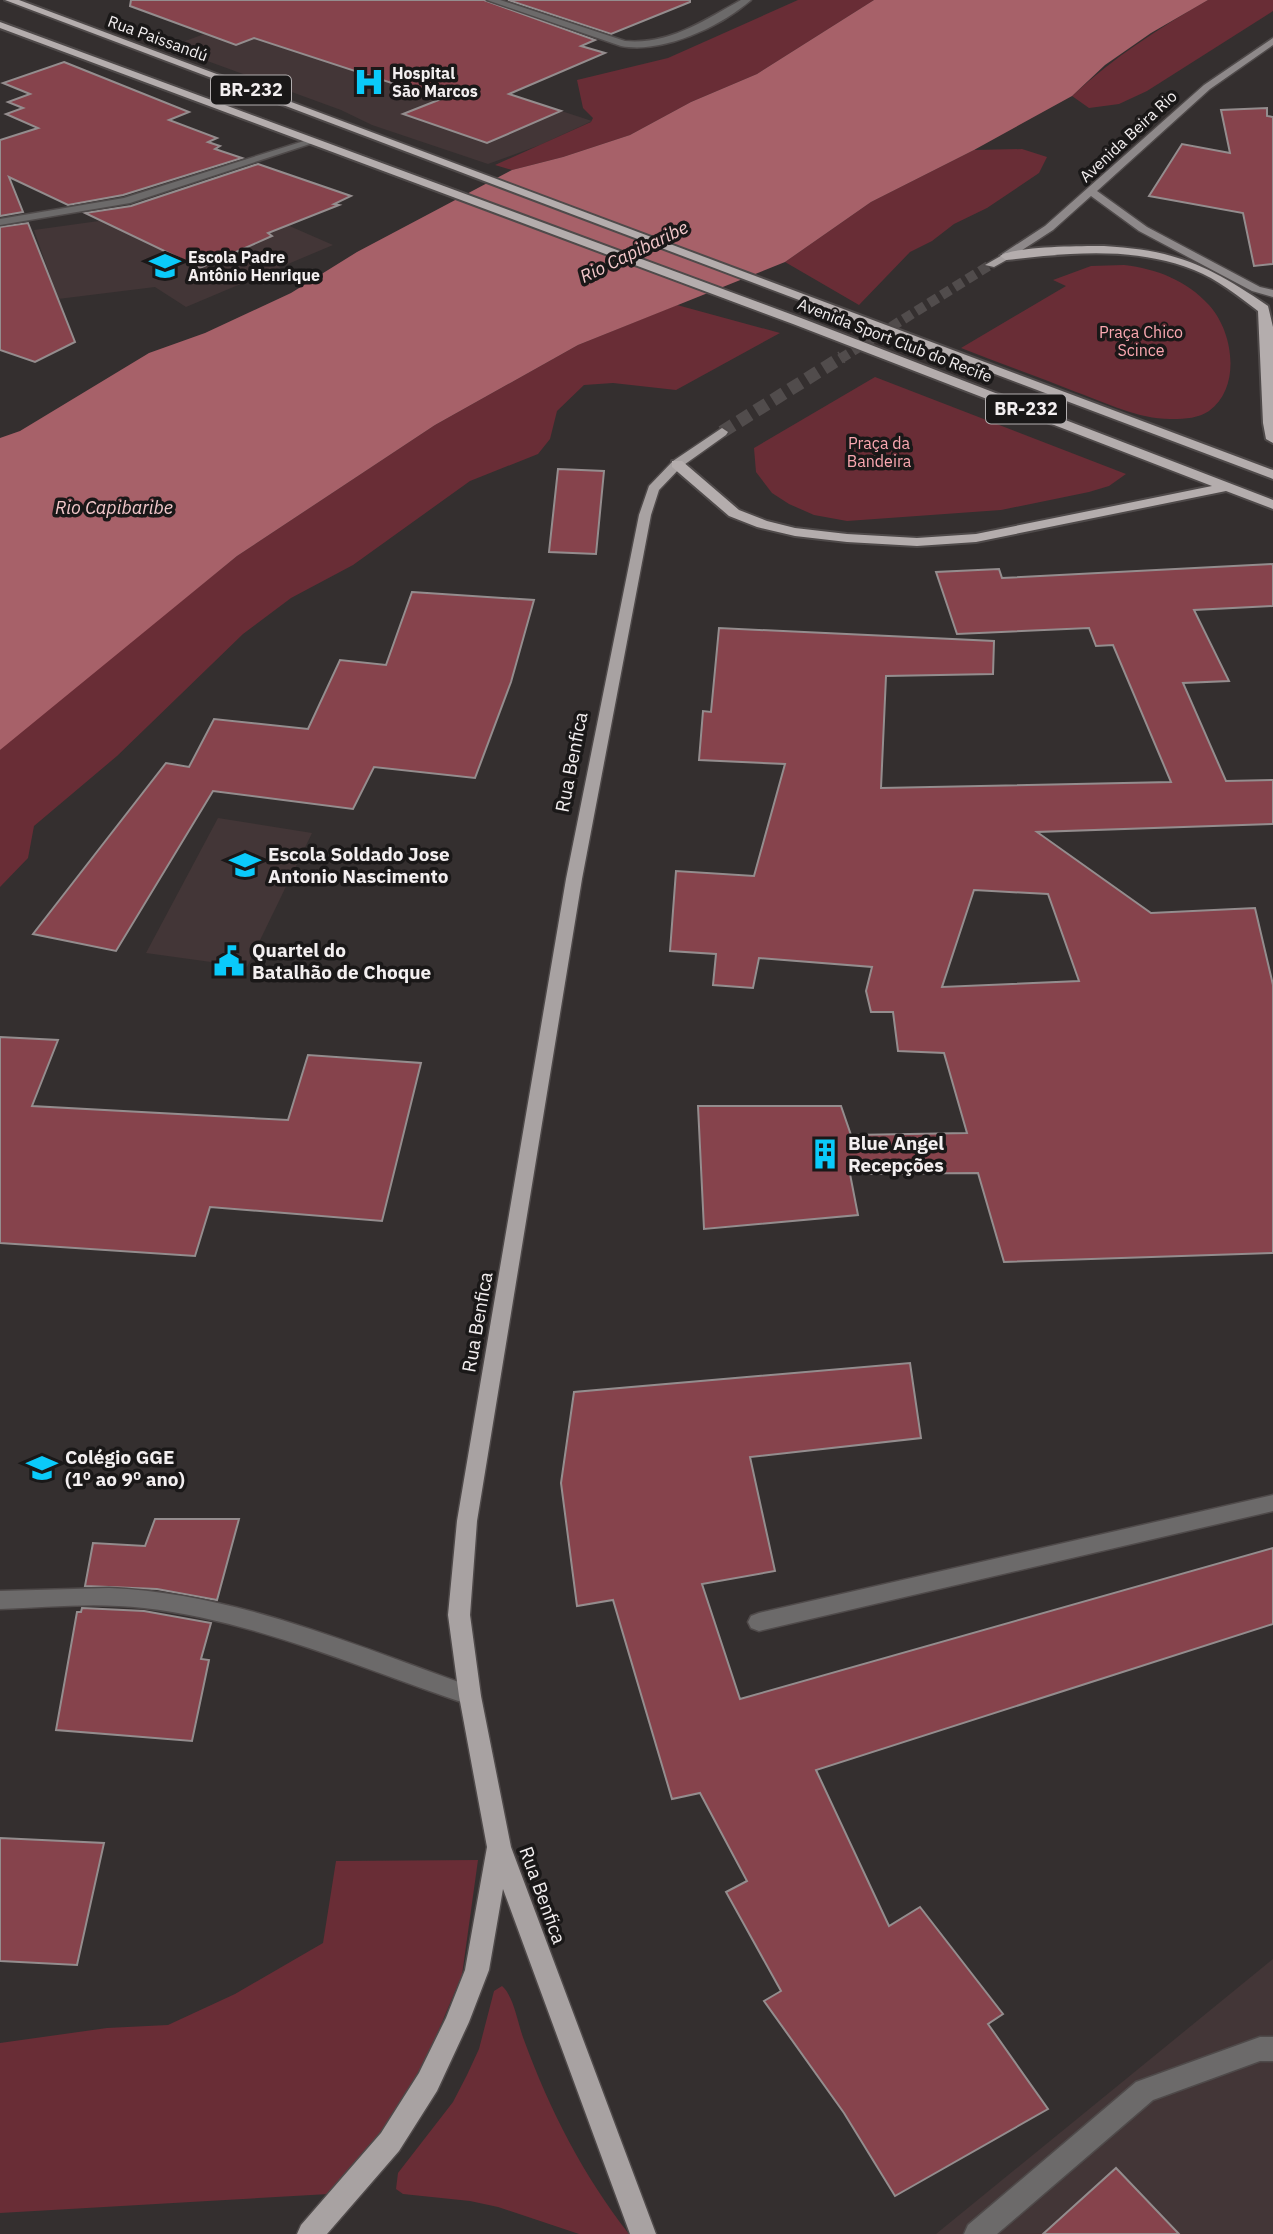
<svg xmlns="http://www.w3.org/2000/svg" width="1273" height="2234" viewBox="0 0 1273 2234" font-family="'IBM Plex Sans',sans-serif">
<rect width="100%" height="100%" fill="#342f2f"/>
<!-- built -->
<g fill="#433637">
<polygon points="245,19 494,89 592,121 540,145 488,164 372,125 341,110 169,47"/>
<polygon points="207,190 333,245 186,307 155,287 58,299 34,230 142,215"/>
<polygon points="218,818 312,833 247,967 146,953"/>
<polygon points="1273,1959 1273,2234 936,2234"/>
</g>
<!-- green -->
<g fill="#692d36">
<polygon points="798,0 874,0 757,74 691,102 630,135 563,157 512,170 495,165 591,122 593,118 583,108 577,80 668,58"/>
<path d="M1208 0H1273V11L1147 91 1119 104 1089 108 1072 96C1114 57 1159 28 1208 0Z"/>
<polygon points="1022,149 1047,157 1039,173 987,208 954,224 932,241 910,252 859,305 785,262 871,202 974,150"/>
<path d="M1124 265C1157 269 1186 280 1209 305 1233 331 1242 387 1209 411 1199 418 1185 419 1173 419 1140 420 1107 403 1076 392 1038 377 999 363 961 348L1066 286 1053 280 1091 266Z"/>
<polygon points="677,305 780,333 676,390 613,383 584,385 557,411 550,439 538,454 470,481 353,565 291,598 243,634 117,756 34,826 28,858 0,887 0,750 20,731 237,556 435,425 578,345"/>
<polygon points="875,377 1126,474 1109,486 1089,492 1001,510 847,521 814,515 789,504 772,493 756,472 754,448"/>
<polygon points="478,1860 462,1975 418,2079 384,2133 329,2194 0,2213 0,2043 107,2028 168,2025 235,1994 323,1943 336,1861"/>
<path d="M502 1986C514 1996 518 2025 524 2040 550 2111 583 2175 629 2234H579L498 2207 470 2201 403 2194 396 2189 398 2173 453 2102 467 2075 479 2049 494 1991Z"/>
</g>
<!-- water -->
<polygon fill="#a76169" points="874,0 1208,0 1151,33 1105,65 1072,96 974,150 871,202 785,262 578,345 435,425 237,556 0,750 0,438 20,431 149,353 205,333 291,293 357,252 512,170 563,157 630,135 691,102 757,74"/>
<!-- building -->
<g fill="#86434c" stroke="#948d8e" stroke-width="2" fill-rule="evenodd">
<polygon points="131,0 484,0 595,40 581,46 605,53 509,94 561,111 487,143 403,114 441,99 254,38 236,45 130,6"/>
<polygon points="508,0 690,0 690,2 611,34"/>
<polygon points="64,62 189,112 169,120 217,138 208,142 220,146 215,149 242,158 123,195 68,205 9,177 23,212 0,216 0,140 38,128 6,114 23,108 8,102 30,94 3,83"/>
<polygon points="1267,108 1267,116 1273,117 1273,264 1254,266 1243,213 1149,196 1182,144 1230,153 1221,110"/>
<polygon points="258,164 351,196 334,204 339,205 268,233 272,236 200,268 85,213 131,206"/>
<polygon points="28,223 75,342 35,362 0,350 0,227"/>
<polygon points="558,469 604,471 596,554 549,552"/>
<path d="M1273 564V606L1194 610 1229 681 1183 683 1226 781 1273 780V824L1037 832 1151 913 1255 908 1273 985V1253L1004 1262 978 1173 850 1174 858 1215 704 1229 698 1106H841L851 1135 967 1133 944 1053 898 1051 893 1012H871L866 991 872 967 759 958 753 988 713 985 716 954 670 951 676 871 754 876 785 764 699 760 703 711 711 712 719 628 994 641 993 674 886 676 881 788 1171 782 1113 645 1096 646 1089 628 957 634 936 572 999 569 1002 578ZM974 890 1048 894 1079 981 942 987Z"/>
<polygon points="412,592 534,600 511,682 475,778 374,767 353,809 213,791 116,951 33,934 166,763 189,767 214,719 308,729 340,660 386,665"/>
<polygon points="0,1037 58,1040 32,1106 288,1120 308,1055 421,1063 382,1221 210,1207 195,1256 0,1243"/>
<polygon points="910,1363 921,1438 750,1457 775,1571 702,1584 740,1699 1273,1548 1273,1624 816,1770 889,1926 920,1907 1003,2014 988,2024 1048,2109 895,2196 844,2113 764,2001 781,1991 726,1892 747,1881 700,1793 672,1799 613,1600 577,1606 561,1483 574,1392"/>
<polygon points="155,1519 239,1519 217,1600 157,1589 85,1586 93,1543 145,1546"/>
<polygon points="82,1608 144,1611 211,1623 201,1659 209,1660 192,1741 56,1730 77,1612 81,1612"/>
<polygon points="0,1838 104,1843 77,1965 0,1961"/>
<polygon points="1116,2168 1179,2234 1043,2234"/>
</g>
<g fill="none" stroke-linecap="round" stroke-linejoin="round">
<!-- primary-tunnel-far1 -->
<polyline stroke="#514c4c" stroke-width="10" stroke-dasharray="10 5" stroke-linecap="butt" points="840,359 990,265"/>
<!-- primary-tunnel -->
<polyline stroke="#514c4c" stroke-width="13" stroke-dasharray="13 7" stroke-linecap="butt" points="722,432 842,357"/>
<!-- service casing -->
<g stroke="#4f4a4a" stroke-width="3">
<g id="service">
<polygon points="1273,1495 1273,1511 759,1631 751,1628 748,1622 751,1616 759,1613"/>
<path d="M109 1588C237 1593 359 1647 478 1689L481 1696 478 1703 470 1705C363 1669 257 1621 144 1608 96 1602 48 1607 0 1609V1591Z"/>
<polygon points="1260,2037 1273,2037 1273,2061 1260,2061 1153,2100 997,2234 964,2234 968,2225 1136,2082"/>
</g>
</g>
<!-- minor casing -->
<g stroke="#4f4a4a" stroke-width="3">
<g id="minor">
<path d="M487 0H500L625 41C669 45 703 21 741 0H751C720 27 662 54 621 46Z"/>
<polygon points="304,141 313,143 130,203 0,225 0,219 124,198"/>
</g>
</g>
<!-- secondary casing -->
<g stroke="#4f4a4a" stroke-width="3">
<polygon id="secondary" points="1273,38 1273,45 1210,89 1097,191 1147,227 1260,287 1273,290 1273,297 1252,291 1139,231 1091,196 1053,230 1010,258 1002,258 1002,254 1045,226 1204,85"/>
</g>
<!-- primary casing -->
<g stroke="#4f4a4a" stroke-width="3">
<g id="primary">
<polygon points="1006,253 1010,254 1010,258 994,267 985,265"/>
<polygon points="722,428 728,432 726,435 681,467 659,490 651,515 582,879 477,1521 470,1615 481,1696 511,1847 656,2234 630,2234 503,1889 489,1970 469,2022 437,2091 399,2151 327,2234 297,2234 301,2225 381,2133 419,2073 446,2018 465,1970 487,1847 459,1696 448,1615 457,1521 566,879 639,515 649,486 673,461"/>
</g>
</g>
<!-- trunk casing -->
<g stroke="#4f4a4a" stroke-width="4">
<g id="trunk">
<polygon points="5,0 19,0 1273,470 1273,479"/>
<polygon points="0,22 801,318 1273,500 1273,509 1226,491 976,542 917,546 847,542 795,536 757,527 729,516 672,467 672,461 682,461 739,510 767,521 795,528 847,534 917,538 976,534 1212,486 793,324 0,28"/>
<path d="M1104 246C1176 250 1210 266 1268 306L1273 327V443L1266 439 1263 423 1258 311C1238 296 1217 279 1194 270 1134 246 1068 253 1006 260L1000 256C1014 246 1084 246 1104 246Z"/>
</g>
</g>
<!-- service -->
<use href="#service" fill="#6c6a6a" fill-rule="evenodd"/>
<!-- minor -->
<use href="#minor" fill="#6c6a6a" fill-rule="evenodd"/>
<!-- secondary -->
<use href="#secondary" fill="#8e898a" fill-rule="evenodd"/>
<!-- primary -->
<use href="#primary" fill="#a8a2a2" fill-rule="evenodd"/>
<!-- trunk -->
<use href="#trunk" fill="#b4adad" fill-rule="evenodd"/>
</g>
<!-- icons -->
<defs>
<g id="hospital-bare" transform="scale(2.415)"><path d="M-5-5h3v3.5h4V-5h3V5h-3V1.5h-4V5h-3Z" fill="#0acafa" stroke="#1a1818" stroke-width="2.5" paint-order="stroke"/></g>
<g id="school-bare" transform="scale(2.415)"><path d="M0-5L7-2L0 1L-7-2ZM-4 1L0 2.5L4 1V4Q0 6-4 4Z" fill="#0acafa" stroke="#1a1818" stroke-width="2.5" paint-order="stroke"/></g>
<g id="civic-bare" transform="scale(2.415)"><path d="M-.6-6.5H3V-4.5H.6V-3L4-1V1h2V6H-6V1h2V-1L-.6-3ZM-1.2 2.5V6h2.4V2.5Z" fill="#0acafa" stroke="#1a1818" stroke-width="2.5" paint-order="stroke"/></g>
<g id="building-bare" transform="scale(2.415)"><path d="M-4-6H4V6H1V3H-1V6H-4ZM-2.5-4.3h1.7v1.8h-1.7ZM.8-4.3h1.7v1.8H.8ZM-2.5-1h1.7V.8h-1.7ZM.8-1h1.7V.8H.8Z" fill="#0acafa" stroke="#1a1818" stroke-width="2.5" paint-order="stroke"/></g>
</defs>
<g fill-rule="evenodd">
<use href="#hospital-bare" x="369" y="82"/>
<use href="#school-bare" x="165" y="266"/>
<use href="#school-bare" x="245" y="865"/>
<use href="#civic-bare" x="229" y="961"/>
<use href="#building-bare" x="825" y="1154"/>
<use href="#school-bare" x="42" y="1468"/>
</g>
<g text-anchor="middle" stroke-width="7" stroke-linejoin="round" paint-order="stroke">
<!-- far-street labels -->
<g font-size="16" fill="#f3eff0" stroke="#1a1818">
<text transform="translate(158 38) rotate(20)" y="6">Rua Paissandú</text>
<text transform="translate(1128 136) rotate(-43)" y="6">Avenida Beira Rio</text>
<text transform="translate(895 340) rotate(21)" y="6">Avenida Sport Club do Recife</text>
</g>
<!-- far-poi labels -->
<g font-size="16" font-weight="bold" fill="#f3eff0" stroke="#1a1818" text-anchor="start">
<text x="392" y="79">Hospital<tspan x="392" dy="18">São Marcos</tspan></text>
<text x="188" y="263">Escola Padre<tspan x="188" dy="18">Antônio Henrique</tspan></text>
</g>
<!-- far-park labels -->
<g font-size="16" fill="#fba8b1" stroke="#1a1818">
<text x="1141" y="338">Praça Chico<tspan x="1141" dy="18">Scince</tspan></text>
<text x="879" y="449">Praça da<tspan x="879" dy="18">Bandeira</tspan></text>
</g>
<!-- shield labels -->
<g fill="#1a1818" stroke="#b2aeaf" stroke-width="2">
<rect x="211" y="75.5" width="80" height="29" rx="5"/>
<rect x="986" y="394.5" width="80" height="29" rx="5"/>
</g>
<g font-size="18" font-weight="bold" fill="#f3eff0">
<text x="251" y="96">BR-232</text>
<text x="1026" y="415">BR-232</text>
</g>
<!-- far-water labels -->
<g font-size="18" font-style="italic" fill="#f4c9cc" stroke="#1a1818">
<text transform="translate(634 252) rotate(-26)" y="6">Rio Capibaribe</text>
<text x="114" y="514">Rio Capibaribe</text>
</g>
<!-- street labels -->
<g font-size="19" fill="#f3eff0" stroke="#1a1818">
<text transform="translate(571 762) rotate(-79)" y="7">Rua Benfica</text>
<text transform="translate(477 1322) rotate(-80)" y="7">Rua Benfica</text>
<text transform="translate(543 1895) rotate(70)" y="7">Rua Benfica</text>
</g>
<!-- poi labels -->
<g font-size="19" font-weight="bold" fill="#f3eff0" stroke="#1a1818" text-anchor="start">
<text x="268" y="861">Escola Soldado Jose<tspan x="268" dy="22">Antonio Nascimento</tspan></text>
<text x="252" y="957">Quartel do<tspan x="252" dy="22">Batalhão de Choque</tspan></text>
<text x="848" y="1150">Blue Angel<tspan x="848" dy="22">Recepções</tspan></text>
<text x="65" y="1464">Colégio GGE<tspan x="65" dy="22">(1º ao 9º ano)</tspan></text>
</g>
</g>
</svg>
